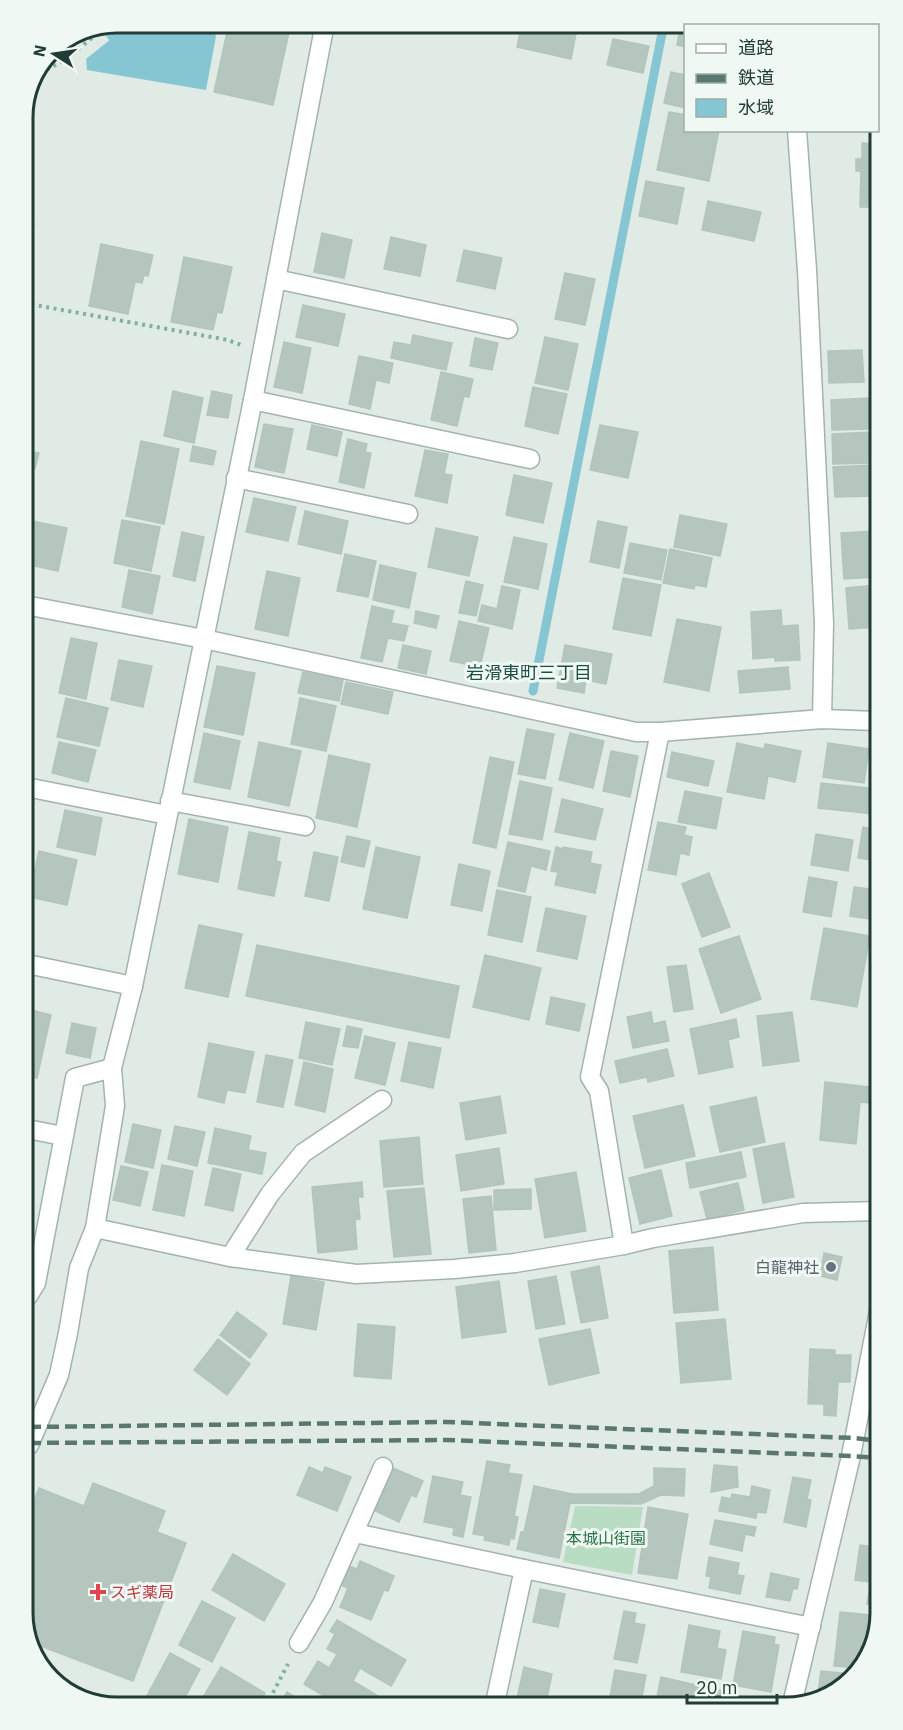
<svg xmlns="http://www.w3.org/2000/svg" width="903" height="1730" viewBox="0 0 903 1730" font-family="'IBM Plex Sans','Noto Sans JP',sans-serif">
<rect width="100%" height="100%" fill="#e0ebe6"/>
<!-- park -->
<polygon fill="#b8ddc3" points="575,1506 643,1507 632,1575 563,1562"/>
<!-- water -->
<polygon fill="#86c5d2" points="131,23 228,23 226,30 218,28 213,31 216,36 206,90 87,70 86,59"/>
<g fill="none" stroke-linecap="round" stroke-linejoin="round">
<!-- stream -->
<g stroke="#86c5d2" stroke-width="9">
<polyline points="105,27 120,47"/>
<polyline points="533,691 664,23"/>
</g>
</g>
<!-- building -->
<g fill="#b5c6bf" stroke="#b2c5bd" stroke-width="1.5">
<polygon points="229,23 291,23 273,105 214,92"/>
<polygon points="522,23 578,23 571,59 517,47"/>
<polygon points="680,28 686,29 686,47 677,45"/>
<polygon points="613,39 649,46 643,73 607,65"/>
<polygon points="671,72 686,75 686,108 664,103"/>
<polygon points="669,112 686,115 686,130 719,130 709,181 657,170"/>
<polygon points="862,143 873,144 874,207 860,207 861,171 856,171 856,159 862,159"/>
<polygon points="646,181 684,188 677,224 639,216"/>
<polygon points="708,201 761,212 754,241 702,230"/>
<polygon points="23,222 34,224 26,259 23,258"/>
<polygon points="322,233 352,240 344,278 314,272"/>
<polygon points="391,237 426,245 420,276 384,269"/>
<polygon points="101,244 153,255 148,276 144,275 142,283 135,282 128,314 89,306"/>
<polygon points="464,250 502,258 495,289 457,281"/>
<polygon points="184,257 232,267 222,313 217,312 213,330 171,322"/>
<polygon points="565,273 595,279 585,325 555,319"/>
<polygon points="303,305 345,314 338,346 296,337"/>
<polygon points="413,335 452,343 446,370 391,358 394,342 411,345"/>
<polygon points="545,337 578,344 568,390 535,383"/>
<polygon points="475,338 498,343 492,370 470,366"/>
<polygon points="284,342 311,348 302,393 274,387"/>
<polygon points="862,350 864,382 829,383 828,351"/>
<polygon points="359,356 393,363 389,383 376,380 370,409 349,404"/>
<polygon points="441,372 473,379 469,397 464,396 457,426 431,420"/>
<polygon points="533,387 567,394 558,434 525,426"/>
<polygon points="173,391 203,398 194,443 164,436"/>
<polygon points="212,391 232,395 228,418 207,415"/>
<polygon points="870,398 871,429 832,430 831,400"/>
<polygon points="264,424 293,429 284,473 255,467"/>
<polygon points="312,425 342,432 337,456 307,449"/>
<polygon points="600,425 638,432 628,478 590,470"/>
<polygon points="871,432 873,463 833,464 832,434"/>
<polygon points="348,439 367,444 365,452 371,453 364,488 339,482"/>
<polygon points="141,441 179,449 164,524 126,516"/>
<polygon points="193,446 216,451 213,465 190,461"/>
<polygon points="24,450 39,453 35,469 24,467"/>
<polygon points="425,450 448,454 444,474 452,475 447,503 415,496"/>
<polygon points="872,465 874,496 835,497 833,467"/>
<polygon points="514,475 552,483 543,523 506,515"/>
<polygon points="254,498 296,507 288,541 246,532"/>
<polygon points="305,511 348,521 341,554 298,544"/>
<polygon points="680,515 727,524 720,556 674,547"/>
<polygon points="122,520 160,527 151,571 114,563"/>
<polygon points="32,521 67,528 58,571 25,564 25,556"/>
<polygon points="598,521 627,527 619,568 590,562"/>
<polygon points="436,528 478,537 469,576 428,567"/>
<polygon points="875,531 876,577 844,579 841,533"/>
<polygon points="182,532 204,537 195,581 173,576"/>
<polygon points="514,537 547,544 538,589 504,582"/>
<polygon points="630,543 667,550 661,580 624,573"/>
<polygon points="670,549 712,558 706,587 695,585 694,589 663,583"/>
<polygon points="345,554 376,561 368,597 337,591"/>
<polygon points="380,565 416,573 409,608 373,600"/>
<polygon points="129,570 160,576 152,614 122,607"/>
<polygon points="267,571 300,578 288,636 255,629"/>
<polygon points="623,578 661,585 651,636 613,629"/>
<polygon points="466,581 483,585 476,616 459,613"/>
<polygon points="876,585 876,627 849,629 846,588"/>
<polygon points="502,586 520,590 512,629 478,621 482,605 497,609"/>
<polygon points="372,606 394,611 391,623 408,626 404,641 388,638 382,662 361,658"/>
<polygon points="781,610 782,626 798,625 800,660 775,661 775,657 753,659 751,612"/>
<polygon points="416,611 439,616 436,628 414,623"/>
<polygon points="677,619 721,627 709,691 664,682"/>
<polygon points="459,621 489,628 480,667 450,661"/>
<polygon points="71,638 97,643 86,699 59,693"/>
<polygon points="25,640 30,641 25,666"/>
<polygon points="403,645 431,651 426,674 398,668"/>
<polygon points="565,645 612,654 606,684 586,680 584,693 557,688"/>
<polygon points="119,660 152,666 143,707 111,700"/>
<polygon points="217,666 255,673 243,735 204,727"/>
<polygon points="788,667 790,689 740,693 738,671"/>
<polygon points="303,672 343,680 339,701 298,693"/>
<polygon points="346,682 393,692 388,714 341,704"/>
<polygon points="66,698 108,708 99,746 57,737"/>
<polygon points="300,698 336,706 326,751 291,744"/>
<polygon points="527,729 554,734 545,779 518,774"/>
<polygon points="204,733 240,741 230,789 194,782"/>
<polygon points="570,733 604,741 593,788 559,780"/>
<polygon points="59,742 96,750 88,782 52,773"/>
<polygon points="259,742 301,751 289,806 248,797"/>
<polygon points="737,743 764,749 765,744 801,751 795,782 768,776 764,799 727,792"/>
<polygon points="828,743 869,749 864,783 823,777"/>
<polygon points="611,751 638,756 630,797 603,791"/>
<polygon points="672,752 714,761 708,786 667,777"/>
<polygon points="329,755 370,764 357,827 316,818"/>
<polygon points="490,757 514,762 496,848 473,843"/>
<polygon points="520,781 552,788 542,840 509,834"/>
<polygon points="821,783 877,789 874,814 818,808"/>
<polygon points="685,791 722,798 716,829 678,822"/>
<polygon points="562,799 603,809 595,840 555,832"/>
<polygon points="65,810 102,818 95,855 57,847"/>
<polygon points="189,819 228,827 218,882 178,874"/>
<polygon points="658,822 686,827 684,835 692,837 689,855 680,853 676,875 648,870"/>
<polygon points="863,827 877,830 877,861 858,858"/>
<polygon points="249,832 280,838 276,861 281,862 274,896 238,889"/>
<polygon points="816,834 853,840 848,871 811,865"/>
<polygon points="347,836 370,841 364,867 341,862"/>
<polygon points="508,842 550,851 546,870 531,866 525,892 498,886"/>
<polygon points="376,847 420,857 407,918 363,909"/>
<polygon points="556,847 562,849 563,847 592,852 590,863 601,865 595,893 555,885 558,872 551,871"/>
<polygon points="39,851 77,860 67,905 29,897"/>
<polygon points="314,852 338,857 329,901 305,896"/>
<polygon points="459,864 490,871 482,911 451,905"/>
<polygon points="709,873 730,927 702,937 682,884"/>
<polygon points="809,877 837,882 831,917 803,912"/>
<polygon points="854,887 877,890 877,920 850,916"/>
<polygon points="497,890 531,897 522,942 488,935"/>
<polygon points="546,908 586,916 577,959 537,951"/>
<polygon points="199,925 242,934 228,997 185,988"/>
<polygon points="824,928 870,936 857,1007 811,999"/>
<polygon points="739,936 761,999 721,1013 699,949"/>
<polygon points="257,945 459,986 449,1038 246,996"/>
<polygon points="485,955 541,968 529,1020 473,1007"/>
<polygon points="686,965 693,1009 674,1012 667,967"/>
<polygon points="551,997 585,1004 579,1031 546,1024"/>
<polygon points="27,1009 51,1015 37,1078 27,1076"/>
<polygon points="651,1012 653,1024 665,1021 669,1041 633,1048 627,1017"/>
<polygon points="792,1012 799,1061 763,1066 757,1016"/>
<polygon points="736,1019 739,1037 728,1040 733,1067 699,1074 690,1029"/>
<polygon points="306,1022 340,1029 332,1065 299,1058"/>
<polygon points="72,1023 96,1028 90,1058 66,1053"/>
<polygon points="347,1026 362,1029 358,1048 343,1046"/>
<polygon points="365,1036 395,1043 385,1085 355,1078"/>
<polygon points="409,1042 441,1048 433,1088 401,1081"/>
<polygon points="209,1043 254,1052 245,1093 227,1090 224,1103 198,1097"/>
<polygon points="667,1049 674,1076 648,1082 647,1077 620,1083 615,1061"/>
<polygon points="266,1055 293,1060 283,1107 257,1102"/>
<polygon points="304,1062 333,1069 325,1112 295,1105"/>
<polygon points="825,1082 878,1088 878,1104 860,1102 856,1144 820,1140"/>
<polygon points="500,1096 506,1133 466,1140 460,1103"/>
<polygon points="756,1097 765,1142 720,1152 710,1107"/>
<polygon points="683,1105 695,1156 645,1168 633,1116"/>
<polygon points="133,1124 161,1130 153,1168 125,1162"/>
<polygon points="175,1126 205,1132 197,1166 168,1159"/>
<polygon points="215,1128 251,1136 248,1150 266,1153 262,1174 208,1163"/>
<polygon points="419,1137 423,1184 384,1187 380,1141"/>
<polygon points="784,1143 794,1197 763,1203 753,1149"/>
<polygon points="499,1148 504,1184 461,1191 456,1155"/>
<polygon points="741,1152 746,1177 690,1188 686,1163"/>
<polygon points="162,1165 193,1171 184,1216 153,1210"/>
<polygon points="121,1166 148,1172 140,1206 113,1200"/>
<polygon points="213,1168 241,1174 233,1211 205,1205"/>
<polygon points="661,1170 672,1216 640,1224 629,1178"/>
<polygon points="576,1172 586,1231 545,1238 535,1179"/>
<polygon points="362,1182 363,1197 358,1197 360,1219 355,1220 357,1249 318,1253 312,1187"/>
<polygon points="738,1183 744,1210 707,1219 700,1192"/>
<polygon points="424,1188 431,1254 394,1257 387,1191"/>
<polygon points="531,1189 531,1209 494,1210 494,1190"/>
<polygon points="491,1196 496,1250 469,1253 463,1199"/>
<polygon points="713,1247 718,1310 674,1313 669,1251"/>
<polygon points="824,1253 842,1257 837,1280 820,1276"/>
<polygon points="599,1266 608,1318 581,1323 571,1272"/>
<polygon points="291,1276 324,1282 316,1330 283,1324"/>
<polygon points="556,1276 565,1324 536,1329 528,1281"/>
<polygon points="499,1281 506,1332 462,1338 456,1287"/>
<polygon points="237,1312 267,1334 250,1358 220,1335"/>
<polygon points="725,1319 731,1379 681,1383 676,1323"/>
<polygon points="358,1324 395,1327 391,1379 354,1376"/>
<polygon points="590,1329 599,1373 549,1385 539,1339"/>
<polygon points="218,1339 250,1364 227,1395 194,1370"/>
<polygon points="810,1349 835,1350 835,1355 851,1355 850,1382 838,1382 836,1416 824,1415 824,1404 808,1404"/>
<polygon points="487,1461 510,1465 508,1473 522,1475 514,1516 518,1517 514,1539 510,1538 509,1545 484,1540 485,1536 473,1534"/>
<polygon points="714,1465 737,1467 738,1487 711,1492"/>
<polygon points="309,1467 323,1473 325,1467 351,1477 337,1511 297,1495"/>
<polygon points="393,1468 423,1481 416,1497 411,1495 399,1522 373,1510"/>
<polygon points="654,1468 685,1469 684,1496 661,1495 641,1504 570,1503 559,1558 517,1549 521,1532 524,1532 534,1486 572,1494 639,1494 654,1486"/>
<polygon points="433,1476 463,1482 460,1495 471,1497 463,1537 453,1535 454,1528 424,1522"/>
<polygon points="793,1477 811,1480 807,1499 811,1500 806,1527 784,1522"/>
<polygon points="879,1478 880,1478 880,1535 870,1533"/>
<polygon points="93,1483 165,1511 157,1532 186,1543 133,1681 30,1642 29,1514 39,1488 84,1506"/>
<polygon points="752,1486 770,1490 766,1513 757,1512 756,1518 719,1511 722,1497 731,1499 732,1494 750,1497"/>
<polygon points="648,1507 688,1514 677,1579 638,1573"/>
<polygon points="715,1520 756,1527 754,1536 745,1534 742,1551 710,1544"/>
<polygon points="860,1545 880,1548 880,1606 867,1604 871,1582 855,1580"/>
<polygon points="233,1554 285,1584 264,1621 212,1590"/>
<polygon points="709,1557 739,1563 737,1575 744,1576 740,1594 709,1588 711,1577 706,1576"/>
<polygon points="360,1561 394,1576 388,1591 384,1590 371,1620 340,1607 348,1588 341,1585 349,1566 357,1569"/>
<polygon points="771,1573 799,1579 797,1589 793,1588 790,1601 766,1597"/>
<polygon points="540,1589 565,1594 558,1627 533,1622"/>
<polygon points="202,1601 235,1618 212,1662 179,1645"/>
<polygon points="624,1611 636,1613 634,1623 645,1625 637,1663 614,1659"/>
<polygon points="840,1612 880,1616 864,1666 862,1668 834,1666"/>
<polygon points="337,1620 406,1660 391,1686 360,1668 353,1681 383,1699 380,1705 339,1705 304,1684 318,1661 329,1668 337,1654 327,1649 335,1634 330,1631"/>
<polygon points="689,1625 720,1631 717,1648 726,1650 721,1679 681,1672"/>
<polygon points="743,1631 775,1637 774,1644 779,1645 771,1692 733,1685"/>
<polygon points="170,1653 200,1669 180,1707 141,1707"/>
<polygon points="221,1667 265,1693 257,1706 214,1706 202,1699"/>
<polygon points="524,1667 552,1674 546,1703 516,1703"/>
<polygon points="615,1670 646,1675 641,1702 609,1702"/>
<polygon points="821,1671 851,1674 851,1677 830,1694 818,1693"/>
<polygon points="661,1677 701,1686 697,1701 656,1702"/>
<polygon points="714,1689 734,1693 732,1701 712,1701"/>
<polygon points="287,1692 308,1705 279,1706"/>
</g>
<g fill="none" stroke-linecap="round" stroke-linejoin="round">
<!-- minor casing -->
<g stroke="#a3b3ad" stroke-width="21">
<g id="minor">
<polyline points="790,23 790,26"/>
<polyline points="797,130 807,270 824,623 822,719"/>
<polyline points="276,279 508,329"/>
<polyline points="253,400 530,459"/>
<polyline points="236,478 408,514"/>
<polyline points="25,605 204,639 636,732 660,732 822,719 876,721"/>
<polyline points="26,787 167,815"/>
<polyline points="170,801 305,826"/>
<polyline points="27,964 133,986"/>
<polyline points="27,1129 63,1136"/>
<polyline points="95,1228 230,1257 356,1274 454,1269 515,1263 624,1245 653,1238 803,1213 879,1211"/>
<polyline points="624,1245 599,1091 590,1077 660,732"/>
<polyline points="230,1257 270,1194 303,1153 382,1100"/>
<polyline points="28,1296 36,1283 75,1078 112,1068"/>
<polyline points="29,1445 59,1375 68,1333 79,1268 95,1228 115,1106 112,1068 133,986 253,400 325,23"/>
<polyline points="355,1533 524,1569 811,1627"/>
<polyline points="299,1643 323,1602 383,1467"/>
<polyline points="793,1700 851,1456 879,1311"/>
<polyline points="495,1703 524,1569"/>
</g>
</g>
<!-- path -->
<g stroke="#80b0a1" stroke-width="4" stroke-dasharray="3 4.5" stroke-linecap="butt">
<polyline points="40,73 65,60 105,27"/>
<polyline points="24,303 228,340 241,345"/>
<polyline points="266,1706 288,1664"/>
</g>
<!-- minor -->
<use href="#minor" stroke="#fff" stroke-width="18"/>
<!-- rail -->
<g stroke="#5a7870" stroke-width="4.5" stroke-dasharray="12 6" stroke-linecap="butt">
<polyline points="29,1427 446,1422 854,1438 880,1441"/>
<polyline points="29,1443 446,1440 851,1456 880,1458"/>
</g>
</g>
<!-- markers -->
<circle fill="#6b7280" stroke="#f0f8f4" stroke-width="2" cx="831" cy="1267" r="6"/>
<path fill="#e0444e" stroke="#f0f8f4" stroke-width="2" d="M95 1583h6v6h6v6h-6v6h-6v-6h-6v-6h6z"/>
<g text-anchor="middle" stroke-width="6" stroke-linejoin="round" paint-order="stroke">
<!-- worship labels -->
<g font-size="16" fill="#5b616d" stroke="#f0f8f4" text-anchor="end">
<text x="819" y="1273">白龍神社</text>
</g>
<!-- park labels -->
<g font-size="16" fill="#2a7347" stroke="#f0f8f4">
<text x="606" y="1544">本城山街園</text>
</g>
<!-- health labels -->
<g font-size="16" fill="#be3a42" stroke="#f0f8f4" text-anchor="start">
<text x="110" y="1598">スギ薬局</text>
</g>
<!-- neighbourhood labels -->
<g font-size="18" fill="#1c4e43" stroke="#f0f8f4">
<text x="529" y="679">岩滑東町三丁目</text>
</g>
</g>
<!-- crop -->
<path d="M0 0H903V1730H0ZM117 33H786A84 84 0 0 1 870 117V1613A84 84 0 0 1 786 1697H117A84 84 0 0 1 33 1613V117A84 84 0 0 1 117 33Z" fill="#f0f8f4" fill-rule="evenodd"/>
<path fill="none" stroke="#203c35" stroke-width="3" d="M117 33H786A84 84 0 0 1 870 117V1613A84 84 0 0 1 786 1697H117A84 84 0 0 1 33 1613V117A84 84 0 0 1 117 33Z"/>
<!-- legend -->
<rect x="684" y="24" width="195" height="108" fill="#f0f8f4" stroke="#9dada8" stroke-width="1.5"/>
<rect x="696" y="44" width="30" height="9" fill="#ffffff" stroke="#9dada8" stroke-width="1.5"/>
<text x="738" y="54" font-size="18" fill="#203c35">道路</text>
<rect x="696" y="74" width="30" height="9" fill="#5a7870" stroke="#9dada8" stroke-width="1.5"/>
<text x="738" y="84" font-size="18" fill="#203c35">鉄道</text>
<rect x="696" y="99" width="30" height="18" fill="#86c5d2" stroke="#9dada8" stroke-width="1.5"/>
<text x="738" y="114" font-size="18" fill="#203c35">水域</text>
<!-- north arrow -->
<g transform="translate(54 54) rotate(282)" stroke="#f0f8f4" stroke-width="4.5" paint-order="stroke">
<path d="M0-4.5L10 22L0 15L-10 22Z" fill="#203c35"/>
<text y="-9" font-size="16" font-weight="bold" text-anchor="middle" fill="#203c35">N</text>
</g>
<!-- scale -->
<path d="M687 1694v9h90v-9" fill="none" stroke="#203c35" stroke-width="3"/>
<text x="696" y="1694" font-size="18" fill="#203c35" stroke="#f0f8f4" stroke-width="4.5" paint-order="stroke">20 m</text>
</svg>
